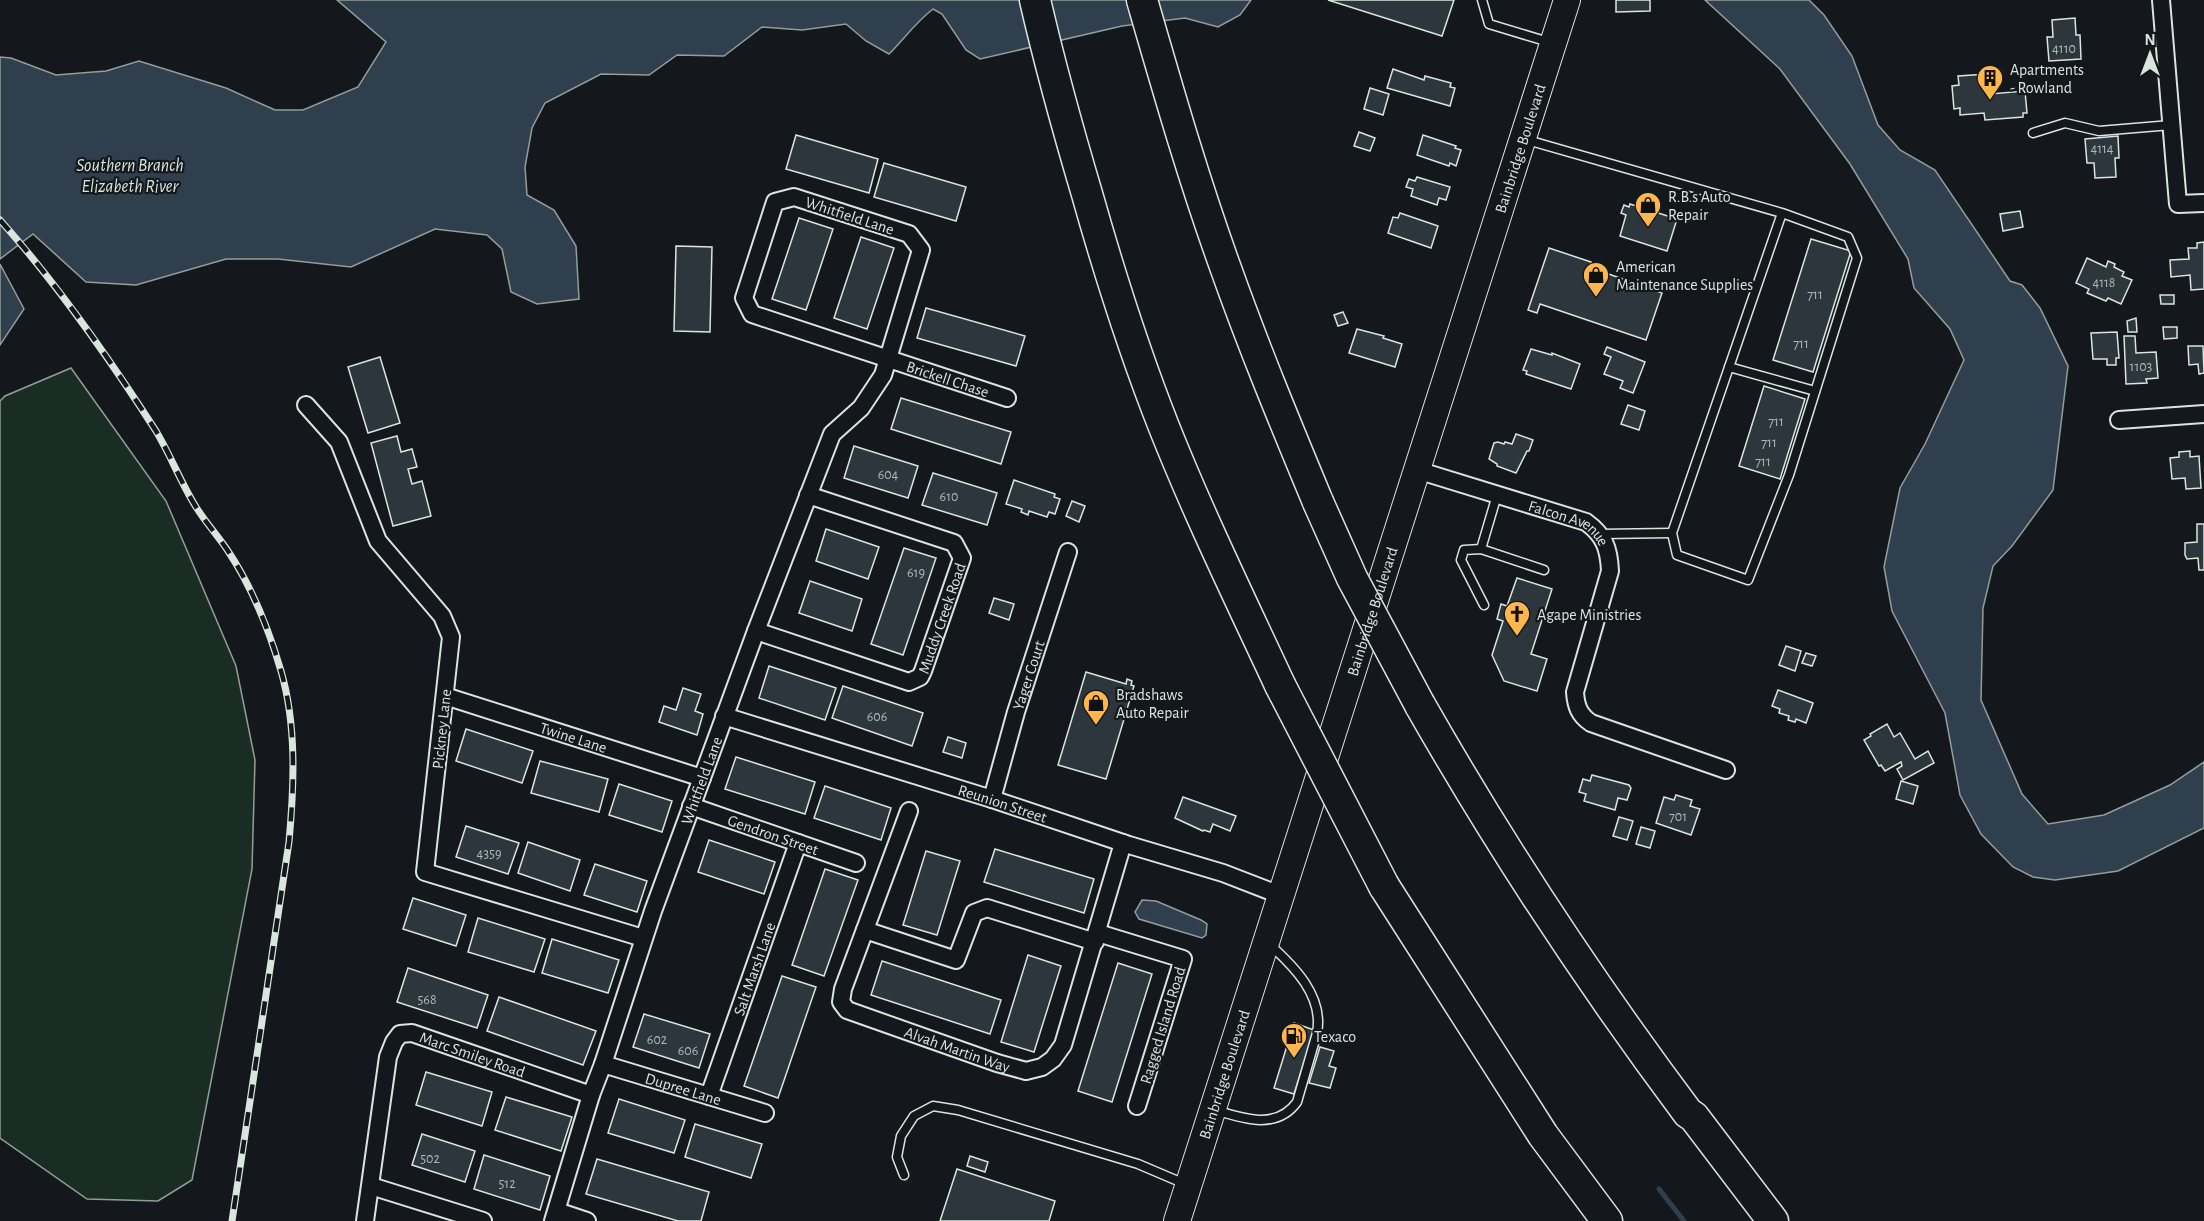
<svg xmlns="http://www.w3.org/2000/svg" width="2204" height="1221" viewBox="0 0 2204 1221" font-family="'Alegreya Sans',sans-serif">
<rect width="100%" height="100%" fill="#14181c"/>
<!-- green -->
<polygon fill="#1a2d24" stroke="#939e99" stroke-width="1.5" points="71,368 166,501 236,666 255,760 252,869 192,1180 158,1201 87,1199 0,1138 0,401 5,396"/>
<!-- water -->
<g fill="#2f3f4d" stroke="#939e99" stroke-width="1.5">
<path d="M337 0H1251L1240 15 1218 27 1185 18 1122 26 980 59 966 50 942 14 933 9C916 22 904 39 889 54L866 41 846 24 802 30 762 27 724 56 677 55 649 75 601 74 545 103 532 128 525 167 527 195 554 210 576 246 579 299 537 304 511 292 502 249 487 235 435 229 351 267 278 259H226L136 285 86 282 33 234 0 259V57L11 58 56 75 106 71 139 61 226 88 275 110H303L358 87 386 42Z"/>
<polygon points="1705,0 1809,0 1824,15 1852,56 1878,125 1900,150 1935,170 2010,281 2022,285 2040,308 2068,366 2053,490 2012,546 1993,566 1983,608 1981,700 2022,794 2048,824 2104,815 2170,785 2204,762 2204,828 2118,871 2055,880 2033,877 2013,867 1981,834 1960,795 1945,713 1892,611 1884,567 1900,488 1925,444 1964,360 1950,329 1914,288 1908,259 1850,164 1780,69"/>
<polygon points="0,264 24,309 0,345"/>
<polygon points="1142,900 1156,901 1201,920 1207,924 1206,935 1202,938 1139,919 1135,912"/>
</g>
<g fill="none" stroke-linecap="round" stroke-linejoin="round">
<!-- stream -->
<polyline stroke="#2f3f4d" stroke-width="5" points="1659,1189 1684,1221"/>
</g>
<!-- building -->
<g fill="#2c363c" stroke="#d8e6dc" stroke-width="1.5">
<polygon points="1328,0 1454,0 1442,36"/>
<polygon points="1616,0 1650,0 1650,11 1616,12"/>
<polygon points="2075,18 2076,35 2080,35 2081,59 2049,61 2047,37 2053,37 2052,20"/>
<polygon points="1393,69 1424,80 1425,76 1451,83 1450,87 1455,88 1450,106 1387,88"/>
<polygon points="1988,74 1990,94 2025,91 2027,113 2023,113 2023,117 1985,120 1984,113 1960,115 1960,108 1954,109 1952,86 1959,85 1958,76"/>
<polygon points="1370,88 1389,94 1383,115 1364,109"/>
<polygon points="1359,132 1375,138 1370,151 1354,146"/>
<polygon points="796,135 878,159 869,193 786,169"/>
<polygon points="1423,135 1456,146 1455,148 1461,150 1456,166 1450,163 1449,166 1417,155"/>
<polygon points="2118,136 2119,158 2115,158 2116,177 2095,178 2094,163 2087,163 2085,139"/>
<polygon points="884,163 966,187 956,221 874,197"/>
<polygon points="1417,177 1450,187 1446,200 1439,198 1437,205 1411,196 1413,189 1406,187 1409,179 1415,181"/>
<polygon points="1630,204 1677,219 1667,251 1620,236 1626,215 1621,213 1624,205 1629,207"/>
<polygon points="2020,211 2023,227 2003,231 2000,214"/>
<polygon points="1400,213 1438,226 1431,248 1388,233 1393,217 1398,218"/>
<polygon points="799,218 833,229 806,310 772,299"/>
<polygon points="861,237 894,248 867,329 834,318"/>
<polygon points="1811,239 1851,251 1813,372 1773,360"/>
<polygon points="2204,242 2204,289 2191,290 2190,275 2171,277 2170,260 2189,259 2188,248 2197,248 2197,243"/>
<polygon points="676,246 712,247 710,332 674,331"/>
<polygon points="1549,248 1591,262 1589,267 1662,293 1646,340 1540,304 1537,313 1528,310"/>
<polygon points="2087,258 2106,267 2108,261 2115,264 2114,267 2124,272 2122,276 2132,280 2121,304 2108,298 2106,301 2087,293 2089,289 2076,283"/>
<polygon points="2160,295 2174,295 2174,304 2161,304"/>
<polygon points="926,308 1025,336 1016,366 917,338"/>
<polygon points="1343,312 1348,323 1338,326 1334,315"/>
<polygon points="2136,318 2137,332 2128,332 2127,321"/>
<polygon points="2163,327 2177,327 2177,338 2164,339"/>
<polygon points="1357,329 1384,336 1383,338 1402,344 1395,367 1349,353"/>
<polygon points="2117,332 2119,358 2116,358 2116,365 2107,365 2107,359 2093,359 2091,333"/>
<polygon points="2124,336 2135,336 2136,353 2156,352 2158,378 2146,379 2147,383 2126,384"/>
<polygon points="2188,346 2203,346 2204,373 2199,374 2198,364 2189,365"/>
<polygon points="1607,347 1645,362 1633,393 1620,388 1623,381 1604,374 1611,357 1604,354"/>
<polygon points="1531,349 1552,355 1552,353 1580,364 1571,389 1526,374 1527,371 1523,370"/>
<polygon points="380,357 400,423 368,433 348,367"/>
<polygon points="1764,386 1805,399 1780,479 1739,466"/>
<polygon points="901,398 1011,432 1001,464 891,429"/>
<polygon points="1628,405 1645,411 1639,430 1621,424"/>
<polygon points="1516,434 1533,440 1529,451 1527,451 1516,473 1497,466 1497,464 1489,459 1494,443 1498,442 1504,444 1505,442 1512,444"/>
<polygon points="397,436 401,452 412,449 417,467 408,469 412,484 422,481 431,516 393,526 371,443"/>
<polygon points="854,446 918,466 908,498 844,478"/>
<polygon points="2190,451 2190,457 2199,456 2201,488 2186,489 2185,478 2172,479 2170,458 2179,457 2179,452"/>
<polygon points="933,473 997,493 987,525 922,505"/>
<polygon points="1014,480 1055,494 1054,497 1060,499 1055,514 1049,512 1047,517 1029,511 1028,515 1021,512 1022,509 1006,504"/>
<polygon points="1072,501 1085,506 1079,522 1066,516"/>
<polygon points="2197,524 2204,524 2204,570 2199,570 2198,558 2187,559 2185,555 2185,543 2197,542"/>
<polygon points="826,529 879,547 868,579 816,561"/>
<polygon points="904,548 936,558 903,655 871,644"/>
<polygon points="1517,578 1552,589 1531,654 1547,659 1537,691 1504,681 1492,655 1503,621 1497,619 1501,604 1507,606"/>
<polygon points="810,581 862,599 852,631 799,613"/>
<polygon points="994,598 1014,604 1009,620 989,613"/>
<polygon points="1786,646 1801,651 1795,671 1779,665"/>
<polygon points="1806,653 1816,656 1812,666 1802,663"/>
<polygon points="769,666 836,688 825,720 759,698"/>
<polygon points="1086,672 1126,684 1127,679 1132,681 1131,685 1134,686 1106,779 1058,765"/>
<polygon points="843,686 923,713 912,746 832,718"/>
<polygon points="683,688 701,694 695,711 703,714 697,735 659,722 664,706 676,710"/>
<polygon points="1778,690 1813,703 1806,723 1796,719 1795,722 1788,720 1789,716 1779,713 1780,709 1772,706"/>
<polygon points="1887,724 1894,737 1900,733 1915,759 1928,751 1934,763 1903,780 1897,769 1902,766 1901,762 1885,771 1881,765 1879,766 1864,740 1871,736 1870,734"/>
<polygon points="466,729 533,751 522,783 456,761"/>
<polygon points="948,737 966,743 962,758 943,752"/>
<polygon points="736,757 815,782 805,814 725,789"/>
<polygon points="540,761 608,779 599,812 531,793"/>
<polygon points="1592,775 1629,785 1631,788 1627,800 1618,798 1615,810 1584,801 1586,794 1579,792 1583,779 1590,781"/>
<polygon points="1901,781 1918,786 1913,804 1896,799"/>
<polygon points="619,784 672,801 662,832 609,815"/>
<polygon points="825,786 891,808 881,840 814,818"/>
<polygon points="1676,795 1692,800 1690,806 1700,809 1691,835 1656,823 1664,797 1674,800"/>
<polygon points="1183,797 1236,816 1230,831 1213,824 1210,832 1204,830 1203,831 1175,818"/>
<polygon points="1619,817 1633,821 1627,840 1613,836"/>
<polygon points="466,826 519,843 508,874 456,857"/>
<polygon points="1641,827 1655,831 1650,848 1636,844"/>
<polygon points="709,840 775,862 764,894 698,872"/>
<polygon points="528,842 580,860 570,891 518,873"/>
<polygon points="995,849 1094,879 1084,913 984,882"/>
<polygon points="926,851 960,861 937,935 903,925"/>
<polygon points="595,864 647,881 637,912 584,895"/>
<polygon points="825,869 858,880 824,976 792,965"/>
<polygon points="413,898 466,915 456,946 403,929"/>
<polygon points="478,918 545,939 534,972 468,952"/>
<polygon points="552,939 619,960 608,993 542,973"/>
<polygon points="1028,955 1061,966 1034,1052 1001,1042"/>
<polygon points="882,961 1001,1000 990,1034 871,995"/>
<polygon points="1118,963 1152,974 1112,1102 1078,1091"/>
<polygon points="408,968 488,995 477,1028 397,1002"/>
<polygon points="782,976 816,987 778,1098 744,1086"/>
<polygon points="499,997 596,1031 583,1065 487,1031"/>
<polygon points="644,1014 710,1034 699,1068 633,1047"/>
<polygon points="1294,1023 1314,1030 1294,1094 1274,1088"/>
<polygon points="1320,1047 1334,1051 1329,1066 1336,1068 1330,1088 1309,1083"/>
<polygon points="426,1072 492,1092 482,1126 416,1105"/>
<polygon points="506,1097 572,1117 561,1151 495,1130"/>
<polygon points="619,1099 685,1120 674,1153 608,1133"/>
<polygon points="695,1124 762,1144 751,1178 685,1157"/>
<polygon points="422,1134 475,1151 465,1182 412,1165"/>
<polygon points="484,1155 550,1176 540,1210 474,1189"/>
<polygon points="970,1156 988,1162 985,1172 967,1166"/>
<polygon points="597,1159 709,1192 701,1221 678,1221 586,1194"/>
<polygon points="957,1169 1055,1201 1049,1221 940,1221"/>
</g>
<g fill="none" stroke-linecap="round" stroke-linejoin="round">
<!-- service casing -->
<g stroke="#d8e6dc" stroke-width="11">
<g id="service">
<polyline points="1482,0 1489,24 1552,43"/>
<polyline points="2033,133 2065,123 2099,131 2171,125"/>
<polyline points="1524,139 1782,213 1848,237 1857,258 1789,475 1748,580 1677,555 1672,533 1782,213"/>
<polyline points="1729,367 1815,391"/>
<polyline points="1600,534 1672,533"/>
<polyline points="1481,549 1497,495"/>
<polyline points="1484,605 1461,560 1464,550 1481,549 1544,570"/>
<path d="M1215 1110C1244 1119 1277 1130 1297 1102L1317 1033C1324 996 1294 966 1268 943"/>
<polyline points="904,1175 897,1157 901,1136 914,1116 933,1106 958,1110 1138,1164 1185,1184"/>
</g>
</g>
<!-- minor casing -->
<g stroke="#d8e6dc" stroke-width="20">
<g id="minor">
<polyline points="2161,0 2178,204 2204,203"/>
<polyline points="306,405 339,442 378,541 442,616 451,637 425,872 643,938"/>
<polyline points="2119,420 2204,414"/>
<path id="s1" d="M1417 470 1586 522C1604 535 1609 548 1610 571L1575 692C1576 706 1579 715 1591 723L1726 770"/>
<path id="s2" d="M756 631 909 682 920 677 923 671 962 558 954 543 808 495"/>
<path id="s3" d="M445 696 702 778"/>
<path id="s4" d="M724 716 992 799 1129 845 1223 873 1280 895"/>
<path id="s5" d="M992 799 1016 712 1068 552"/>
<path id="s6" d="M691 806 856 863"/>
<path id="s7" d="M909 811 843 989 841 1002 847 1010 997 1063 1026 1071 1042 1067 1053 1059 1063 1045 1123 843"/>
<polyline points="865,930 956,960 974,913 987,908 1095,942"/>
<polyline points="1098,933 1183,959 1137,1106"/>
<path id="s8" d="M603 1064 765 1113"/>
<path id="s9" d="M709 1096 798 843"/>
<polyline points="371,1186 483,1221"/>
<polyline points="557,1211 587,1221"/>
<path id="s10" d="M365 1221 388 1057 394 1042 400 1034 412 1033 591 1095"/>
<path id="s11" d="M553 1221 591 1095 603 1064 653 911 756 631 832 434 861 408 883 375 921 250 909 234 794 197 775 202 744 298 752 314 1007 398"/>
</g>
</g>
<!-- primary casing -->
<g stroke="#d8e6dc" stroke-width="28">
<g id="primary">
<path id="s12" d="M1177 1221 1567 0"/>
</g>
</g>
<!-- motorway casing -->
<g stroke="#d8e6dc" stroke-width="33">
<g id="motorway">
<path d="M1035 0C1050 65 1068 130 1087 194 1109 272 1134 351 1164 427 1199 515 1240 599 1280 685"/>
<path d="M1142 0C1168 90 1194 181 1226 269 1254 348 1286 425 1318 502"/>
<path d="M1420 705C1501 847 1590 982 1688 1113L1694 1117 1773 1221"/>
<polyline points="1384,886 1543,1135 1607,1221"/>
</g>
</g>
<!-- service -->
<use href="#service" stroke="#14181c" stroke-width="8"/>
<!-- minor -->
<use href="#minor" stroke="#14181c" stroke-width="16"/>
<!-- primary -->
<use href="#primary" stroke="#14181c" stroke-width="26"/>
<!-- motorway -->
<use href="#motorway" stroke="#14181c" stroke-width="30"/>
<!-- rail casing -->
<g stroke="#d8e6dc" stroke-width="7">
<path id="rail" d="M0 220C58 285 109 358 156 431 171 456 181 483 196 507 206 523 218 536 228 551 252 587 269 630 281 671 297 726 294 787 289 842L232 1221"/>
</g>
<!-- rail -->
<use href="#rail" stroke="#14181c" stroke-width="4.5" stroke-dasharray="14" stroke-linecap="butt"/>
<!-- motorway-bridge casing -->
<g stroke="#d8e6dc" stroke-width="33" stroke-linecap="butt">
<g id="motorway-bridge">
<polyline points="1318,502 1352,578 1420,705"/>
<polyline points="1280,685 1384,886"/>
</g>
</g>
<!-- motorway-bridge -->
<use href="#motorway-bridge" stroke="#14181c" stroke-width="30"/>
</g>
<!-- icons -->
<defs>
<g id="building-pin" transform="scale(1.35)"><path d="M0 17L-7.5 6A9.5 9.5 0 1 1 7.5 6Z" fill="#ffb74d" stroke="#14181c"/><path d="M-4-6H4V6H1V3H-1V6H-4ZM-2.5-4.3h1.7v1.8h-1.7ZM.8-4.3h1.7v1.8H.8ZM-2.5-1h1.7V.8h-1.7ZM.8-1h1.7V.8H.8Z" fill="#111"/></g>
<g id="shop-pin" transform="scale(1.35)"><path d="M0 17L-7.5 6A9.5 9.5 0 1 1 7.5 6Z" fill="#ffb74d" stroke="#14181c"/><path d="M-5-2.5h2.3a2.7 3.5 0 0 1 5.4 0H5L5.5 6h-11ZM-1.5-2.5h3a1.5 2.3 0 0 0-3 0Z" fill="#111"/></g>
<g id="church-pin" transform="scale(1.35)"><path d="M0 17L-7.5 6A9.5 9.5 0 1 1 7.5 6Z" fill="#ffb74d" stroke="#14181c"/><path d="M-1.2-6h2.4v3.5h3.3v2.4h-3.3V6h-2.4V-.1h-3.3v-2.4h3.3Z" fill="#111"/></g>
<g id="fuel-pin" transform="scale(1.35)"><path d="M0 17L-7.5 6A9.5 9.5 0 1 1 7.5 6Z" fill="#ffb74d" stroke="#14181c"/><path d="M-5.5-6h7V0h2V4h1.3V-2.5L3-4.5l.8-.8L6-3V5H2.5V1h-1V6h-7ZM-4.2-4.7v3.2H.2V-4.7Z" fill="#111"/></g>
</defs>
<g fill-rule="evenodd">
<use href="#building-pin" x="1990" y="78"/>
<use href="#shop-pin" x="1648" y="205"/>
<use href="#shop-pin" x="1596" y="275"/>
<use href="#church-pin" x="1517" y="614"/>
<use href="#shop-pin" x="1096" y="703"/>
<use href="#fuel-pin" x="1294" y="1036"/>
</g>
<g text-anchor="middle" stroke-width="4.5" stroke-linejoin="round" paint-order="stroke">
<!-- number labels -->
<g font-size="14" fill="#adbab4">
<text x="2064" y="53">4110</text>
<text x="2102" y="153">4114</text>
<text x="2104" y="287">4118</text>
<text x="1815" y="299">711</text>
<text x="1801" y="348">711</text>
<text x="2141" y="371">1103</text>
<text x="1776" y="426">711</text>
<text x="1769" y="447">711</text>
<text x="1763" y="466">711</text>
<text x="888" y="479">604</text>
<text x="949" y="501">610</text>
<text x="916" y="577">619</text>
<text x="877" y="721">606</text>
<text x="1678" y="821">701</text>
<text x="489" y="858">4359</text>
<text x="427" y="1004">568</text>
<text x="657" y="1044">602</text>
<text x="688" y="1055">606</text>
<text x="430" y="1163">502</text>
<text x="507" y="1188">512</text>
</g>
<!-- poi labels -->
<g font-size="16" fill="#d8e6dc" stroke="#14181c" text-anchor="start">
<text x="2010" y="75">Apartments<tspan x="2010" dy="18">- Rowland</tspan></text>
<text x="1668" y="202">R.B.s Auto<tspan x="1668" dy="18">Repair</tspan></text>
<text x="1616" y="272">American<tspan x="1616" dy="18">Maintenance Supplies</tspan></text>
<text x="1537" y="620">Agape Ministries</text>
<text x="1116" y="700">Bradshaws<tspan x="1116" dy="18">Auto Repair</tspan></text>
<text x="1314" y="1042">Texaco</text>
</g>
<!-- street labels -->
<g font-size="16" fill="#d8e6dc" stroke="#14181c">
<text dy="6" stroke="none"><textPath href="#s12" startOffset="1126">Bainbridge Boulevard</textPath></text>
<text transform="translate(850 215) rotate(18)" y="6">Whitfield Lane</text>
<text dy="6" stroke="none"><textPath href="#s11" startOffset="1530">Brickell Chase</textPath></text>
<text dy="6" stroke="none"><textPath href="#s1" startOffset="162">Falcon Avenue</textPath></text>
<text dy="6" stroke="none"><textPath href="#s12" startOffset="640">Bainbridge Boulevard</textPath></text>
<text dy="6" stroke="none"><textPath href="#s2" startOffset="236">Muddy Creek Road</textPath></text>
<text dy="6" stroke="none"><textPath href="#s5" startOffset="129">Yager Court</textPath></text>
<text transform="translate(441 729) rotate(-84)" y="6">Pickney Lane</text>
<text dy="6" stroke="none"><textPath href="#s3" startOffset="135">Twine Lane</textPath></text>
<text dy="6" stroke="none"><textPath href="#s11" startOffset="465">Whitfield Lane</textPath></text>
<text dy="6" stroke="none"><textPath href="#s4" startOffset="292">Reunion Street</textPath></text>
<text dy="6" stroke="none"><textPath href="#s6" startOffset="87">Gendron Street</textPath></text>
<text dy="6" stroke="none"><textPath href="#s9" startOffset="135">Salt Marsh Lane</textPath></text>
<text transform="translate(1162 1025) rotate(-73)" y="6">Ragged Island Road</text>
<text dy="6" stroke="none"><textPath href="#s7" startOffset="330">Alvah Martin Way</textPath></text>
<text dy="6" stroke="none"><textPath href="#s10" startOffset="268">Marc Smiley Road</textPath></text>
<text dy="6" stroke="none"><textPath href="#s12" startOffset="154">Bainbridge Boulevard</textPath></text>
<text dy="6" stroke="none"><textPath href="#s8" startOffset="84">Dupree Lane</textPath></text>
</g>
<!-- water labels -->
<g font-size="18" font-style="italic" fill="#d8e6dc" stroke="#14181c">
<text x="130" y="171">Southern Branch<tspan x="130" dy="21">Elizabeth River</tspan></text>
</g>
</g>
<!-- north arrow -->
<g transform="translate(2150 54)" stroke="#14181c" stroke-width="4.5" paint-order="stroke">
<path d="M0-4.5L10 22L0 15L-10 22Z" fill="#d8e6dc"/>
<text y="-9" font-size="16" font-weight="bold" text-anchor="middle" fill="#d8e6dc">N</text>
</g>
</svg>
